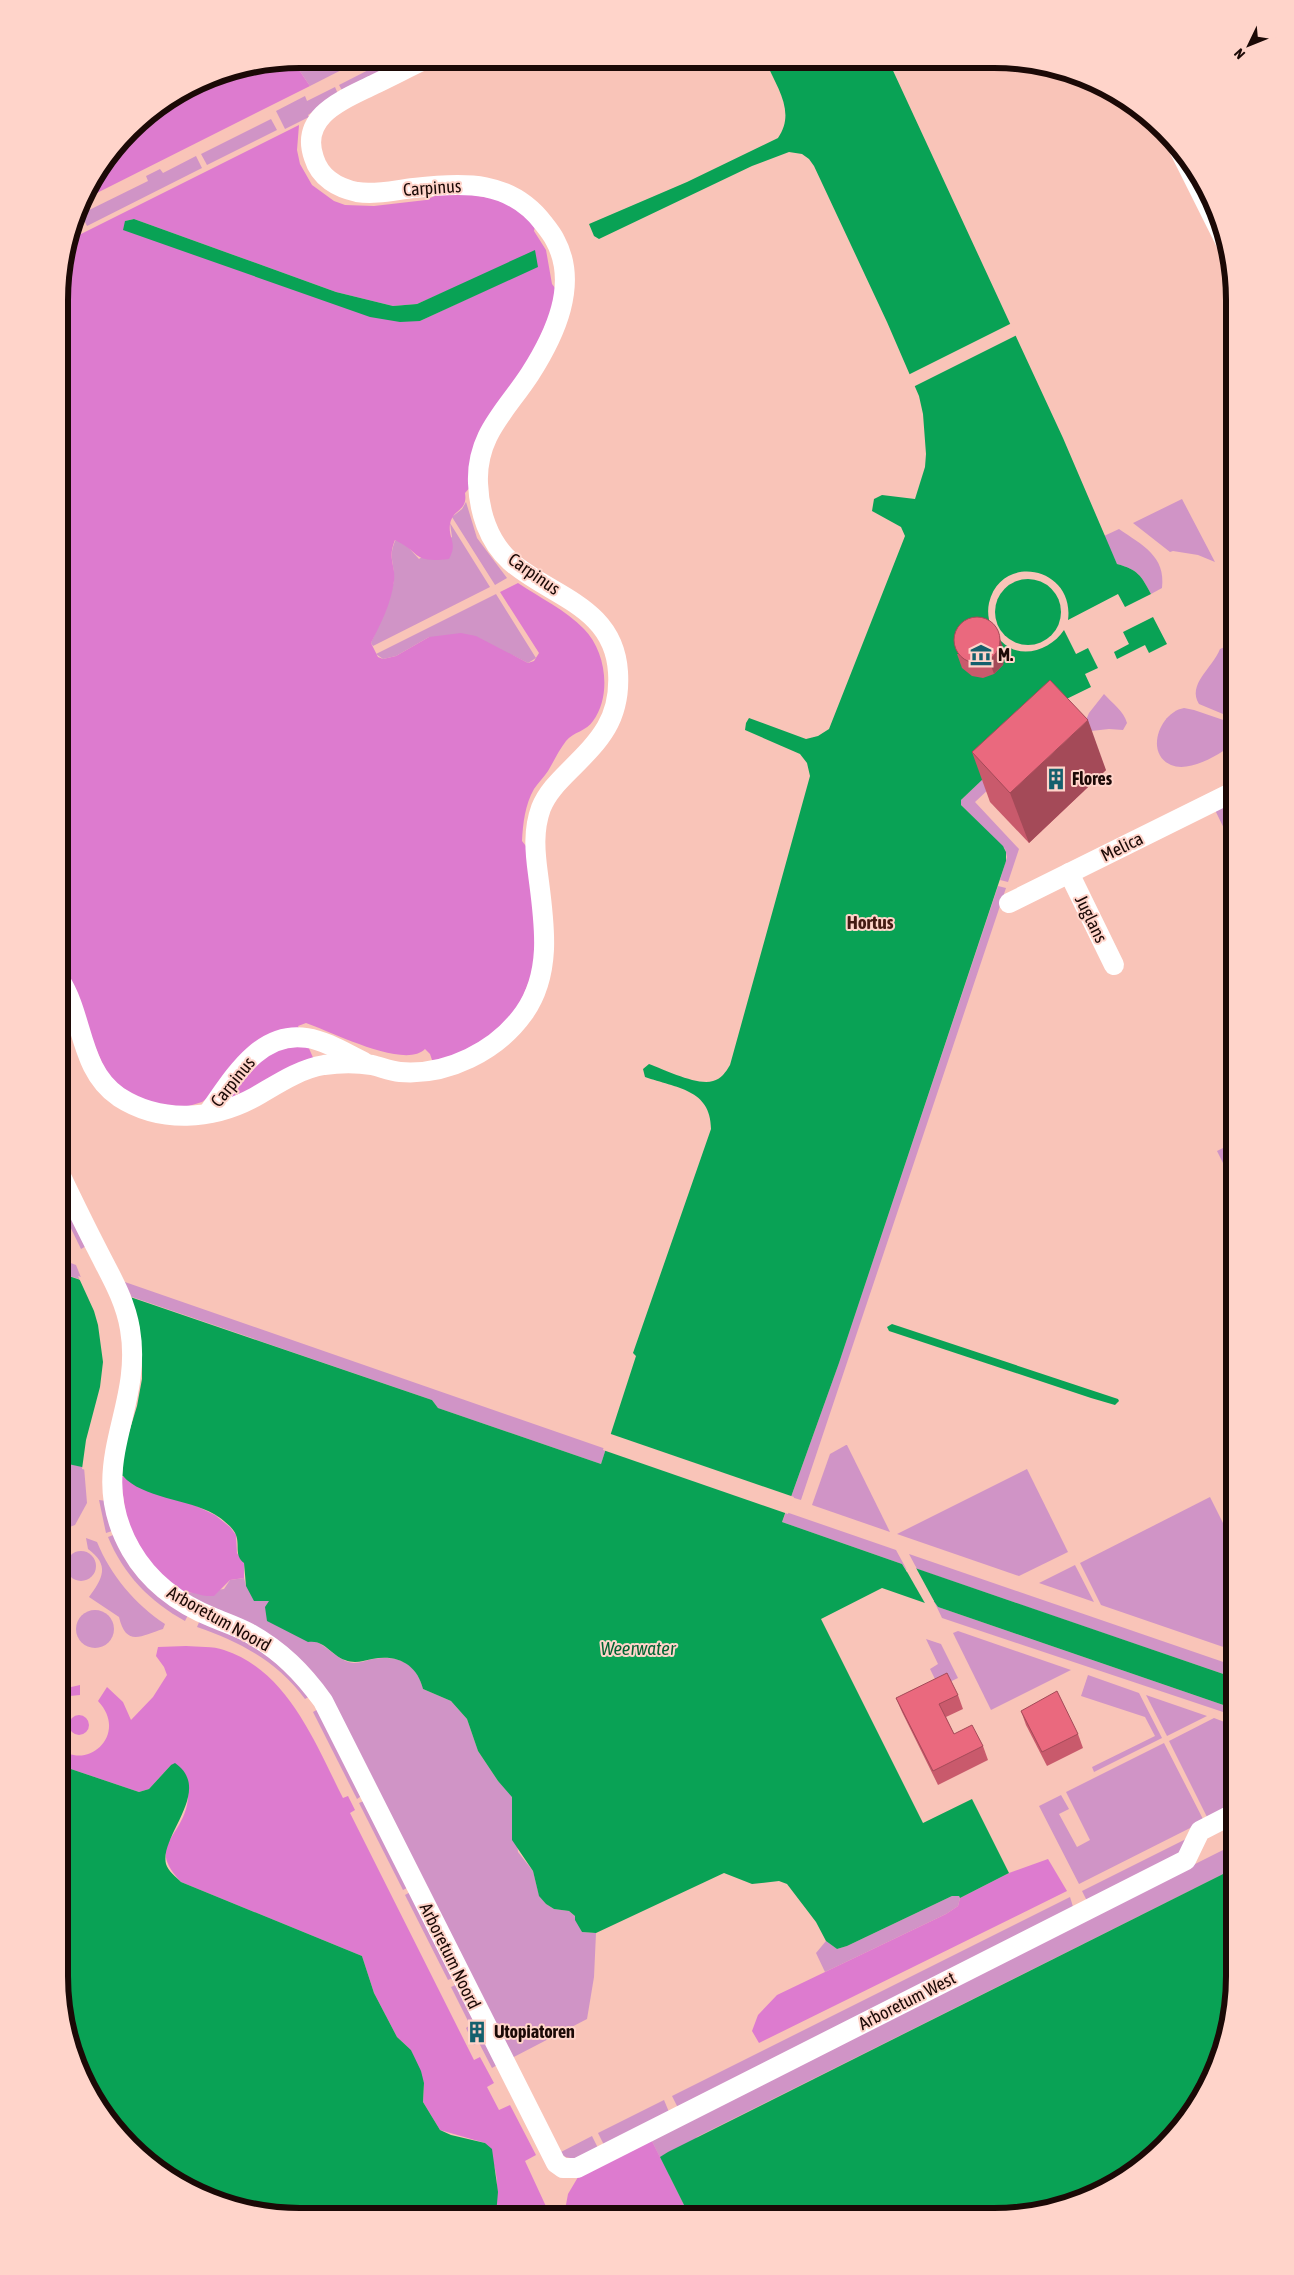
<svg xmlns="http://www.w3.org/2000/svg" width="1294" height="2275" viewBox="0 0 1294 2275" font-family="'Asap Condensed',sans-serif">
<rect width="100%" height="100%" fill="#f9c4b8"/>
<!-- green -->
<g fill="#d094c6">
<polygon points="299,59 363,59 310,86 295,64 294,60"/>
<polygon points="390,59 407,59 343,92 339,85"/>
<polygon points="335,87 338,94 308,115 309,117 285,129 276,111 305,96 307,101"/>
<polygon points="271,119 277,130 207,165 201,154"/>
<polygon points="196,156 202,168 87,226 81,214 148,181 146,176 160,169 163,173"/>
<polygon points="1182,499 1215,562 1198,555 1173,551 1170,552 1133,523"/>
<polygon points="466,502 477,538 507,578 495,585 452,517 462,509"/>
<path d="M450 523 490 587 373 646 371 643C376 632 395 588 394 577 394 561 388 556 396 539L408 547 419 559 452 537Z"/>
<path d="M1119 529C1142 545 1166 556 1162 588L1151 594C1141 575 1138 570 1117 564L1104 536Z"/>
<polygon points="496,594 536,658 528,663 512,655 429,637 396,656 383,659 376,654"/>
<path d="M1227 646 1235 654V719L1199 704C1187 684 1212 669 1220 649Z"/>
<path d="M1104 694C1112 703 1124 711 1127 723L1123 730 1109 729 1091 731 1086 720 1089 713Z"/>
<path d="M1184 708 1194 710 1235 724V743C1220 754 1190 773 1171 765 1144 753 1160 712 1184 708Z"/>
<polygon points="1047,717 1059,723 975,802 1019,849 1008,882 1000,880 1007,857 1005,849 961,805 961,800"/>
<polygon points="1235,799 1235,812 1230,815 1235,829 1235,851 1215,810"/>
<polygon points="998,886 1006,888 801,1500 791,1497 839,1363"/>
<polygon points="1235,1142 1235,1187 1217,1151"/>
<polygon points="60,1189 88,1245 81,1249 60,1206"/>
<polygon points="60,1259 76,1265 82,1280 60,1273"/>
<polygon points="122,1281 606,1449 601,1464 438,1408 432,1400 129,1296"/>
<polygon points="846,1445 847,1445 890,1532 812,1505 830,1454"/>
<polygon points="59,1462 84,1467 87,1503 75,1525 64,1529 59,1528"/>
<polygon points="1027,1469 1068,1552 1019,1576 897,1534"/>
<polygon points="1210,1497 1235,1547 1235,1651 1101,1605 1080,1563"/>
<polygon points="99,1500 107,1501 115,1530 106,1533"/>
<polygon points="786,1512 896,1550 908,1572 902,1564 782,1522"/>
<path d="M116 1534 188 1615 185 1621C150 1602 123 1574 108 1537Z"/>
<path d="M86 1538 97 1542C111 1576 135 1604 165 1624L163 1629C141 1636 126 1647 119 1617L89 1597C103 1578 110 1565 88 1549Z"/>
<circle cx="81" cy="1566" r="15"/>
<polygon points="909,1554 1235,1666 1235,1678 917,1569"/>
<polygon points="1075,1565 1094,1602 1039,1583"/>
<path d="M244 1578 246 1586 269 1600 314 1641C329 1646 337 1661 354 1663 360 1663 367 1660 373 1659 399 1655 417 1664 423 1689L451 1701 467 1719 478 1751 498 1781 513 1797 518 1852 533 1871 539 1895 546 1904 554 1909 569 1911 575 1916 582 1932 596 1933 594 1977 587 2019 510 2059 329 1698 176 1591 195 1593 224 1589 230 1580Z"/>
<polygon points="933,1599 938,1607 1235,1709 1235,1716 942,1618"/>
<circle cx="95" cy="1629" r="19"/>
<path d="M200 1620 256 1644 312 1695 305 1699C277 1661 240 1642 197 1627Z"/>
<polygon points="958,1631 1071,1670 991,1710 953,1633"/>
<polygon points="926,1639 941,1644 958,1678 939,1687 930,1669 938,1664"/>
<polygon points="1088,1675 1139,1693 1162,1738 1094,1772 1092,1767 1155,1736 1145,1717 1081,1696"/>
<polygon points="1146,1695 1207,1716 1167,1736"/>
<polygon points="320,1708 363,1795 357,1799 313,1712"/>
<polygon points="1214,1718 1235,1726 1235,1806 1208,1819 1169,1741"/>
<polygon points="1164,1743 1204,1821 1079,1884 1039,1806 1061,1795 1069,1809 1059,1814 1077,1847 1090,1840 1066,1792"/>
<polygon points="366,1800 409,1887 403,1890 359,1803"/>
<polygon points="1186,1839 1181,1852 1088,1903 1082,1891"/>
<polygon points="1235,1844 1235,1868 697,2137 669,2176 650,2137"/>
<polygon points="412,1891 455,1977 448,1980 405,1895"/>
<polygon points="952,1896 959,1896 960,1898 958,1906 946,1914 825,1972 816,1953 826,1941 837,1949 847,1946"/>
<polygon points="1070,1897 1074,1910 678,2108 672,2096"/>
<polygon points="458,1984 499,2064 492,2068 479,2043 474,2045 466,2028 470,2025 451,1987"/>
<polygon points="664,2100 669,2112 604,2145 598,2133"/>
<path d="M592 2136 598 2148C583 2155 573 2164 559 2153Z"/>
</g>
<!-- forest -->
<g fill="#dd7bcf" fill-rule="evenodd">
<polygon points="294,60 295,64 310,86 81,201 84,193 140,119 208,77"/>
<path d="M299 125 297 150 300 164 312 185 334 201 345 205 374 206 426 200 441 193H461L508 201 536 221 534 231 546 250 552 284 558 292 556 302 472 485 465 493C468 512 453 508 450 524 448 539 458 543 449 559 412 563 423 554 395 540 387 559 396 565 394 581 391 604 381 623 371 643L378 657 383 659 396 656 429 637 461 633 476 636 528 663 534 661 539 653 500 592 518 583C540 598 566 610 584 629 606 651 612 695 593 721 587 731 573 732 566 741 559 750 554 761 548 771 544 777 538 783 534 789 525 805 523 823 522 841L529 850 537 962 518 1008 481 1045 433 1063 430 1054 425 1049C405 1070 330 1031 306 1023L298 1026 300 1031 202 1102 179 1109 139 1100 108 1077 64 973 60 969 61 268 69 240ZM134 219 336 292 393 306 417 304 476 278 538 266 420 321 125 221Z"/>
<polygon points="307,1044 315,1062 239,1099 228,1096 269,1052"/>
<path d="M120 1475 157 1494 190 1503 215 1515 230 1527 236 1535 237 1553 244 1563V1578L230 1580 214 1596C201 1597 190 1590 176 1591L151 1567 127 1522Z"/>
<path d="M59 1580C71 1593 71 1609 59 1621Z"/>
<path d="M186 1646C198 1647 213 1646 224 1650 288 1671 315 1743 343 1798L348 1796 355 1810 350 1813 474 2060 480 2057 494 2083 487 2087 499 2110 510 2105 536 2155 525 2161 550 2215H496C498 2184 499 2171 485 2143L440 2130 423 2102 424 2083 411 2050 397 2037 374 1993 362 1956 181 1882C147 1846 179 1840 187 1805 189 1795 188 1786 187 1777L171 1765 149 1789 139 1792 59 1765V1747C85 1773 130 1735 98 1701L107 1687 123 1702 131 1720 153 1697 167 1675 164 1667 156 1656 158 1647Z"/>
<polygon points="80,1685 80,1695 70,1696 59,1703 59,1692 67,1688"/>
<circle cx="79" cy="1725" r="10"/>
<polygon points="1048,1859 1067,1891 759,2043 752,2031 758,2015 777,1995 946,1914 958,1906 960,1898 1009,1873"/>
<polygon points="650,2137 689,2215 564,2215 568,2194 581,2172"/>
</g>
<!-- water -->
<g fill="#09a255">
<path d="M766 62H889L1063 438 1117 564C1138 570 1141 575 1151 594L1125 607 1118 594 1068 620C1075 567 1001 552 989 603 986 617 991 631 1001 641 1020 661 1051 650 1064 630L1076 654 1088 648 1098 668 1085 674 1091 687 1046 709 1047 718 961 800V805L1003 846 1006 852V861L839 1363 782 1522 902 1564 907 1572 915 1568 1235 1678V1709L938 1607 933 1600 925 1603 882 1588 821 1619 923 1823 972 1799 1009 1873 960 1898 959 1896H952L847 1946 837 1949 826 1941 816 1922 787 1884 779 1881 752 1884 724 1873 596 1933 582 1932 575 1920V1916L569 1911 554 1909 546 1904 539 1896 533 1871 512 1840V1797L498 1781 478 1751 467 1719 451 1701 423 1689C417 1664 397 1654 372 1659 362 1661 355 1664 345 1660 331 1655 324 1639 308 1642L267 1621 265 1607 269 1601H254L246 1586 244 1563C234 1555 240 1546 236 1535 234 1528 221 1518 214 1514 188 1499 142 1498 123 1476L59 1462 60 1273 432 1400 438 1408 601 1464 636 1356 633 1353 711 1129C711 1089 676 1088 645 1077L643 1069 649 1064C665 1070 698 1086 713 1081 721 1079 726 1072 730 1065L810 776 807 763 800 754 745 730 746 723 749 718 806 739 818 736 829 729 905 536 901 527 872 511 874 499 882 495 915 499 925 467 926 454 923 414 919 396 887 322 814 166 809 159 802 154 789 152 752 166 599 239 594 236 589 224 687 182 778 138C796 112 777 88 766 62Z"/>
<polygon points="134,219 336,292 393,306 417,304 535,250 538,267 420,321 400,322 370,317 123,230 125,221"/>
<circle cx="1028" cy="612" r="33"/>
<polygon points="1153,617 1167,644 1149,653 1145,645 1117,659 1114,652 1129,644 1123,632"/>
<polygon points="892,1324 1118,1399 1119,1401 1115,1405 1091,1398 889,1331 887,1327"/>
<path d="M175 1763C214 1790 159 1836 166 1864 168 1871 176 1877 181 1882L362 1956 374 1993 397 2037 411 2050 421 2071 424 2083 423 2102 440 2130 451 2135 485 2143 492 2149 498 2192 496 2215 268 2214 207 2198 153 2166 99 2110 72 2053 59 1976V1765L139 1792 149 1789 171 1765Z"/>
<polygon points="1235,1868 1235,1992 1217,2067 1185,2122 1129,2176 1072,2203 995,2216 689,2215 660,2157 668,2152"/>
</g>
<!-- pier -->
<g fill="#f9c4b8">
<polygon points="1012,323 1017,335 913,387 908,375"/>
<polygon points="78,1276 130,1293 139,1325 142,1355 142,1379 137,1406 124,1449 122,1478 82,1469 86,1440 100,1387 103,1362 98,1325 94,1311"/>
<polygon points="608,1433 794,1497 788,1514 603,1450"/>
<polygon points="915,1566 934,1601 926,1605 906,1570"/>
</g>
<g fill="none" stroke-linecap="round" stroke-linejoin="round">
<!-- minor -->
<g stroke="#fff" stroke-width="20">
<polyline points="1178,147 1226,243"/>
<polyline points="1069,873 1114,965"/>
<polyline points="1009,903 1235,791"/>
<path d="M60 980C84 1017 79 1070 119 1097 161 1124 213 1120 255 1097 276 1085 299 1069 324 1065 339 1063 358 1063 372 1065 381 1067 390 1071 400 1072 447 1076 497 1051 524 1013 553 972 544 921 538 874 535 852 533 830 541 808 547 793 558 782 570 770 600 740 621 719 618 672 614 606 551 597 510 561 488 541 479 511 478 483 476 435 506 411 530 374 555 335 579 284 555 240 552 234 548 229 544 224 511 180 464 182 414 188 395 190 376 195 357 192 338 188 320 178 314 158 299 116 343 100 373 85 390 77 407 68 424 60"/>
<path d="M208 1113C232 1080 259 1030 307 1038 327 1041 347 1054 364 1062"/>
<path d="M60 1174C72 1199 84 1224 97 1249 110 1275 125 1299 130 1329 144 1411 83 1466 131 1550 150 1583 179 1604 214 1618 226 1623 238 1627 249 1633 281 1651 302 1672 323 1701L556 2163 563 2168H577L1186 1860 1200 1831 1235 1813"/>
</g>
</g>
<!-- wall -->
<g fill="#c95a6c">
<polygon points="1005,653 1003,665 994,674 983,678 972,676 962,668 957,654"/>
<polygon points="972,752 1106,770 1029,843 990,802"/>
<polygon points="958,1695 963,1709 946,1717 954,1734 983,1746 988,1760 938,1785 902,1712 896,1698"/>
<polygon points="1021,1711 1078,1734 1083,1748 1047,1766 1026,1725"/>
</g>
<!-- shaded-wall -->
<g fill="#a44a58">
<polygon points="996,628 1005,653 1003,665 994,674 989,660"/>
<polygon points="1088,720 1106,770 1029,843 1010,793"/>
</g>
<!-- building -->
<g fill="#ea697e" stroke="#a44a58">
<circle cx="977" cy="640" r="23"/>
<polygon points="1050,680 1088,720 1010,793 972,752"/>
<polygon points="947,1673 958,1695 939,1704 954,1734 972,1725 983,1746 933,1771 896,1698"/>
<polygon points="1057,1691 1078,1734 1042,1752 1021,1711"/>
</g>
<!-- icons -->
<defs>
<g id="museum-bare" transform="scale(1.725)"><path d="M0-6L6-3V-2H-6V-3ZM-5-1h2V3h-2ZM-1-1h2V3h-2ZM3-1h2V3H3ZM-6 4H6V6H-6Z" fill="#15606d" stroke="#ffd4ca" stroke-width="2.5" paint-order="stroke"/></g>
<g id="building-bare" transform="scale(1.725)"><path d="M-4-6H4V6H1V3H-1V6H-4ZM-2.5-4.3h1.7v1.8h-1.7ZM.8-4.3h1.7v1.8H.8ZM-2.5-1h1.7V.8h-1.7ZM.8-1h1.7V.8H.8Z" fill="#15606d" stroke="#ffd4ca" stroke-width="2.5" paint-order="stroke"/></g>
</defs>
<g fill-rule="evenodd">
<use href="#museum-bare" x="981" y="655"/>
<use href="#building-bare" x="1056" y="779"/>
<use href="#building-bare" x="477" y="2032"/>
</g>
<g text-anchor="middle" stroke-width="4" stroke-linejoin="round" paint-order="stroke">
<!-- street labels -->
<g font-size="18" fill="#1b0906" stroke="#ffd4ca">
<text transform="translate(432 188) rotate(-4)" y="6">Carpinus</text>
<text transform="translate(534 574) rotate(35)" y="6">Carpinus</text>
<text transform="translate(1122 847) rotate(-26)" y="6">Melica</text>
<text transform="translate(1091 919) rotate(64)" y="6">Juglans</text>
<text transform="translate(233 1082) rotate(-51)" y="6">Carpinus</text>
<text transform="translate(219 1619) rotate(29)" y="6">Arboretum Noord</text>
<text transform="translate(450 1956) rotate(64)" y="6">Arboretum Noord</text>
<text transform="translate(907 2001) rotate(-27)" y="6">Arboretum West</text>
</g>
<!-- poi labels -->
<g font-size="18" font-weight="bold" fill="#1b0906" stroke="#ffd4ca" text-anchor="start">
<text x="998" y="661">M.</text>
<text x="1072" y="785">Flores</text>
<text x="494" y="2038">Utopiatoren</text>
</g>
<!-- neighbourhood labels -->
<g font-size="19" font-weight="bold" fill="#441c14" stroke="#ffd4ca">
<text x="870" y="929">Hortus</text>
</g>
<!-- water labels -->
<g font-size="19" font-style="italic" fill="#006332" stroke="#ffd4ca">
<text x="638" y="1655">Weerwater</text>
</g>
</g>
<!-- crop -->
<path d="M0 0H1294V2275H0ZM300 68H994A232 232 0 0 1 1226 300V1976A232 232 0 0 1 994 2208H300A232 232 0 0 1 68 1976V300A232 232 0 0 1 300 68Z" fill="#ffd4ca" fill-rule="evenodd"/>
<path fill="none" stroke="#1b0906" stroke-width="6" d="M300 68H994A232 232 0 0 1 1226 300V1976A232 232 0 0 1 994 2208H300A232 232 0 0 1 68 1976V300A232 232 0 0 1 300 68Z"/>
<!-- north arrow -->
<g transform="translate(1249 45) rotate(227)" stroke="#ffd4ca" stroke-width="4" paint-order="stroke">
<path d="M0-4L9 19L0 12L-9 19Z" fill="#1b0906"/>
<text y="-8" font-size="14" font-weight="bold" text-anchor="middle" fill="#1b0906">N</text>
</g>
</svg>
